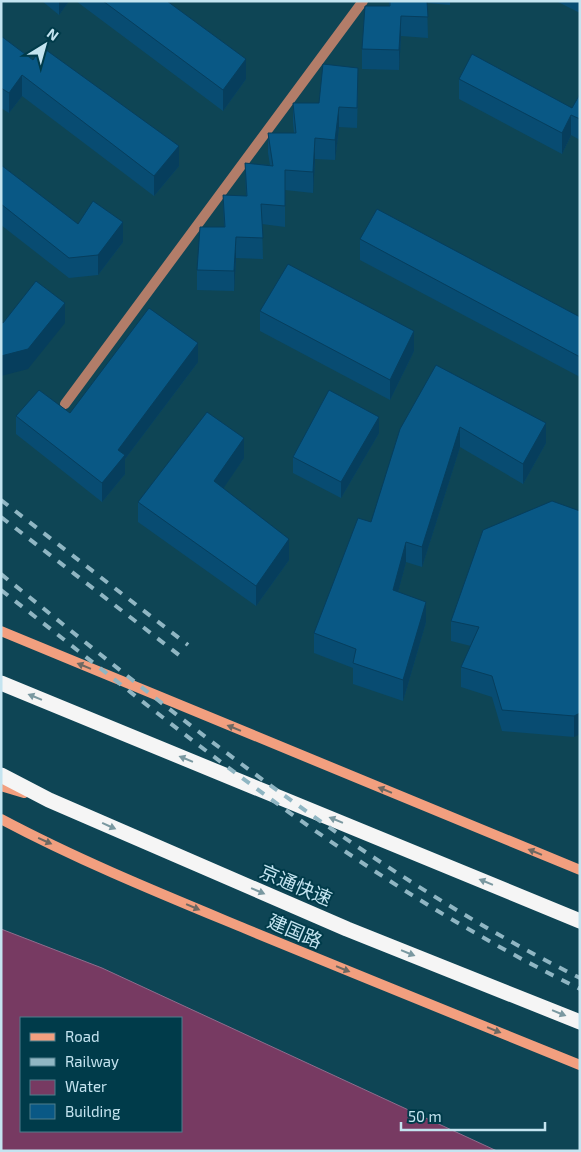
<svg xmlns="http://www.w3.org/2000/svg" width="581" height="1152" viewBox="0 0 581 1152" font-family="'Exo 2','Noto Sans SC',sans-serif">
<rect width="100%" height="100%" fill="#0e4555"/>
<!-- water -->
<path fill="#773a62" stroke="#8e6d8d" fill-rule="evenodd" d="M1 929 102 968 497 1151H1ZM21 1018H181V1131H21Z"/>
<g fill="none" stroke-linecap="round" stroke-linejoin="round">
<!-- minor -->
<polyline stroke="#b27d69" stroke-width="10" points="65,404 363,1"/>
<!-- secondary -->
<g stroke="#f29f7f" stroke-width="10">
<polyline points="1,631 580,870"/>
<polyline points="1,786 24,793"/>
<path d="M1 819C80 861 164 895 246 929 357 975 469 1020 580 1065"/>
</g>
<!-- motorway -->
<g stroke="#f5f5f5" stroke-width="15">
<polyline points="1,683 580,921"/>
<polyline points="1,775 49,800 347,929 580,1022"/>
</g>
<!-- rail -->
<g stroke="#90b6c3" stroke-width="4" stroke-dasharray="9 9" stroke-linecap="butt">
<polyline points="1,500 188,645"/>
<polyline points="1,517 179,655"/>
<path d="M1 574C184 723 368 872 580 978"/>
<path d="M1 590C120 683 237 780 364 864 433 910 505 952 580 989"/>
</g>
</g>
<!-- wall -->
<g fill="#084c72">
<polygon points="42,1 69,1 59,15"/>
<polygon points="76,1 167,1 246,79 223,111"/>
<polygon points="389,1 450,1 450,5 427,3 428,38 401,36 399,70 362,69 362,49 389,6"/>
<polygon points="556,1 580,1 580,13"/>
<polygon points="1,36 179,166 154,196 22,96 9,113 1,108"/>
<polygon points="459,79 572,108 580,94 580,140 571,135 562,154 459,99"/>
<polygon points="358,88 357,128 339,127 335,160 315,159 313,193 285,190 285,227 262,224 263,259 236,258 234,291 197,290 197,270 224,227 223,195 246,196 245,163 270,165 268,153 268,133 294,133 293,123 293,103 319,103"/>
<polygon points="1,165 78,224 123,242 98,275 69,278 1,225"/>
<polygon points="360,239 580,317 580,377 360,260"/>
<polygon points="260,311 414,351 390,400 260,331"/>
<polygon points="198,362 125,459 125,474 102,502 16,434 16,416 70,413"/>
<polygon points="436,365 546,443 523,484 460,447 422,567 406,562 398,592 426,622 403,701 353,684 353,668 314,653 314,633 371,522"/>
<polygon points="379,433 341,498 293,473 293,457"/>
<polygon points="244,458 223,488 289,560 256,606 138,522 138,502"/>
<polygon points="580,511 574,737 502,731 492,697 461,687 461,667 471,646 451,641 451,621"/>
</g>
<!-- shaded-wall -->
<g fill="#063e5d">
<polygon points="59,1 69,1 59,15"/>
<polygon points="401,16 401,36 399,70 399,50"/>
<polygon points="246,59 246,79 223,111 223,90"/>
<polygon points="22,75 22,96 9,113 9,93"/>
<polygon points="339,107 339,127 335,160 335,140"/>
<polygon points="571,115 571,135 562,154 562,133"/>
<polygon points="315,138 315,159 313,193 313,172"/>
<polygon points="179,146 179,166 154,196 154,176"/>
<polygon points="123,222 123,242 98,275 98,255"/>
<polygon points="236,237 236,258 234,291 234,271"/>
<polygon points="65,303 65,323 28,369 1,376 1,356"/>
<polygon points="414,331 414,351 390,400 390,380"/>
<polygon points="198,343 198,362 125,459 125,474 102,502 102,483 118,450"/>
<polygon points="379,417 379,433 341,498 341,482"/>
<polygon points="546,423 546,443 523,484 523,464"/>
<polygon points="460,427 460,447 422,567 422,547"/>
<polygon points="244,438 244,458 214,502 214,481"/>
<polygon points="289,539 289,560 256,606 256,586"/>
<polygon points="406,542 406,562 393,611 393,590"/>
<polygon points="426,602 426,622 403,701 403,680"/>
<polygon points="580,713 580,734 574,737 574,716"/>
</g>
<!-- building -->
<g fill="#095885" stroke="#063e5d">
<polygon points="103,1 167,1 246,59 223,90"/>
<polygon points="390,1 427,1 428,17 401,16 399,50 362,49 365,6 390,6"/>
<polygon points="1,36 33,60 42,47 179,146 154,176 22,75 9,93 1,88"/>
<polygon points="472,54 572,108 580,94 580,119 571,115 562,133 459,79"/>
<polygon points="323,64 358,68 357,108 339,107 335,140 315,138 313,172 285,170 285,206 261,204 263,238 236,237 234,271 197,270 200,227 225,227 223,195 247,196 245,163 273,166 268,133 296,133 293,103 319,103"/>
<polygon points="1,165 78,224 93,201 123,222 98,255 69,258 1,204"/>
<polygon points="377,209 580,317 580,357 360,239"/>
<polygon points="288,264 414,331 390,380 260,311"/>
<polygon points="36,281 65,303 28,349 1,356 1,322 3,323"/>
<polygon points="149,308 198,343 118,450 125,455 102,483 16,416 39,390 70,413"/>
<polygon points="436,365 546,423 523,464 460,427 422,547 406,542 393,590 426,602 403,680 353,663 356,649 314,633 358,518 371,522 400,429"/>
<polygon points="329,390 379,417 341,482 293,457"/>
<polygon points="207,412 244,438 214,481 289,539 256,586 138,502"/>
<polygon points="552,501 580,511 580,713 574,716 502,710 492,676 461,667 479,627 451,621 483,530"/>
</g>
<!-- one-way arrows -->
<defs><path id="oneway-solid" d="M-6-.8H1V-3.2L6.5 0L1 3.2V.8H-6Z" transform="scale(1.25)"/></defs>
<g fill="#6d6862">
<use href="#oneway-solid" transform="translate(84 666) rotate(-158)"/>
<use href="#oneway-solid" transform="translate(234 728) rotate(-158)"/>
<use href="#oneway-solid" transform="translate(385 790) rotate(-158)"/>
<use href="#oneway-solid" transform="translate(45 841) rotate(24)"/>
<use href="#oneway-solid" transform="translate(535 852) rotate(-158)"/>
<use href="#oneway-solid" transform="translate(193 907) rotate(23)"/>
<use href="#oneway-solid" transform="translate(343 969) rotate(22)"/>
<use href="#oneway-solid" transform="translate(494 1030) rotate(22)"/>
</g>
<g fill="#7a98a0">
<use href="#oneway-solid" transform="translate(35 697) rotate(-158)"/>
<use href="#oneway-solid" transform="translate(186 759) rotate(-158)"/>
<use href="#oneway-solid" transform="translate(336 820) rotate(-158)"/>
<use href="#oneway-solid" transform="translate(109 826) rotate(24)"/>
<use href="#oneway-solid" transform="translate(486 882) rotate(-158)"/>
<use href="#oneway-solid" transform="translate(258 891) rotate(23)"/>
<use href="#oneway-solid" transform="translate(408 953) rotate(22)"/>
<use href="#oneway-solid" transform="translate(559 1013) rotate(22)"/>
</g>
<g text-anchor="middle" stroke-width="4" stroke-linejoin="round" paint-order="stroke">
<!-- street labels -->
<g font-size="19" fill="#c4e4f0" stroke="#003b4a">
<text transform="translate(296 885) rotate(23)" y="7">京通快速</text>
<text transform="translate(295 931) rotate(23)" y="7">建国路</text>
</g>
</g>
<!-- border -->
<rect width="581" height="1152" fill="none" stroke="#c4e4f0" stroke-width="5"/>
<!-- legend -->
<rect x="20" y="1017" width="162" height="115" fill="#003b4a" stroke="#4e7f8c"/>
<rect x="30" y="1033" width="25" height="8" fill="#f29f7f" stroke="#4e7f8c"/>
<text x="65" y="1042" font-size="15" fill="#c4e4f0">Road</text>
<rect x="30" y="1058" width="25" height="8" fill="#90b6c3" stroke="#4e7f8c"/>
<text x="65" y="1067" font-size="15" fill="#c4e4f0">Railway</text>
<rect x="30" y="1080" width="25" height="15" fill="#773a62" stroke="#4e7f8c"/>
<text x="65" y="1092" font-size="15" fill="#c4e4f0">Water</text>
<rect x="30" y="1104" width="25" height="15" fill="#095885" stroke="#4e7f8c"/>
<text x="65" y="1117" font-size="15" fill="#c4e4f0">Building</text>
<!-- north arrow -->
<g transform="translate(45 45) rotate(37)" stroke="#003b4a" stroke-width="4" paint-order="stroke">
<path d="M0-4L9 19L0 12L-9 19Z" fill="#c4e4f0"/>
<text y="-8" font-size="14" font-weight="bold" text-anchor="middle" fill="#c4e4f0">N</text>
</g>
<!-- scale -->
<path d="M401 1122v8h144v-8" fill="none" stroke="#c4e4f0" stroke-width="2.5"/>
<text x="408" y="1122" font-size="15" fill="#c4e4f0" stroke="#003b4a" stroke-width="4" paint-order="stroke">50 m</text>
</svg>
